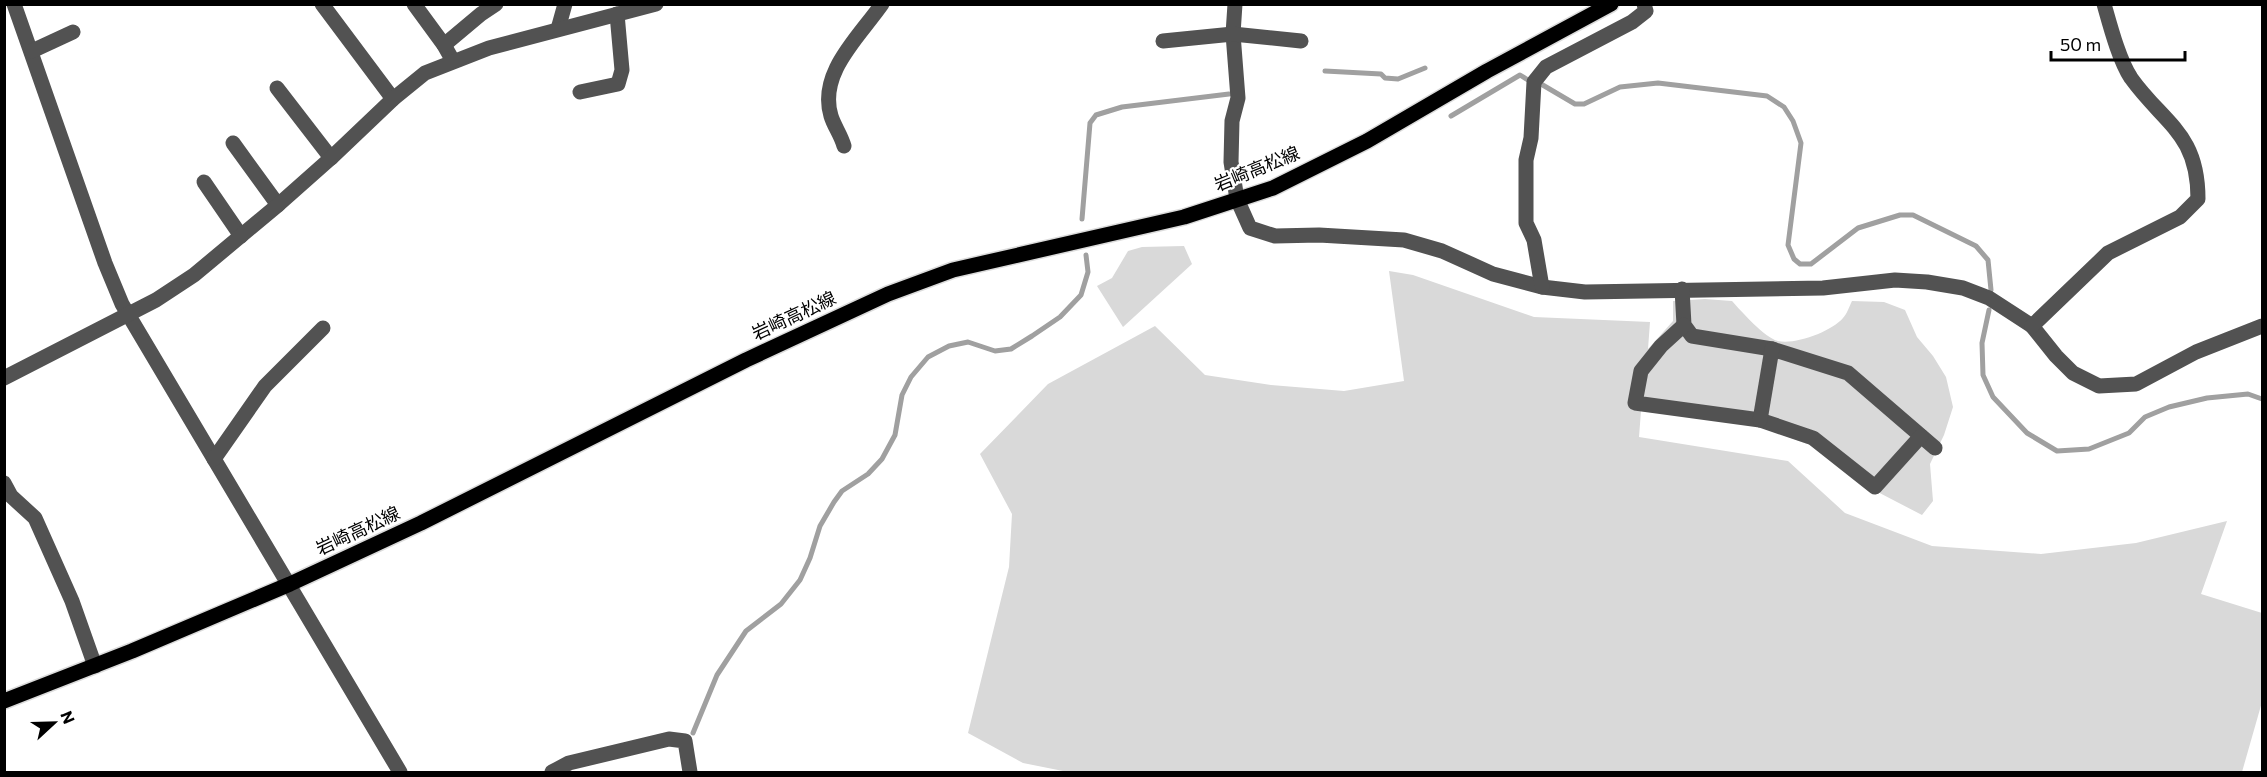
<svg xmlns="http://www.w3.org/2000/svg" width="2267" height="777" viewBox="0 0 2267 777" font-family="Commissioner,'Noto Sans JP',sans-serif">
<rect width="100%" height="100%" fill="#fff"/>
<!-- green -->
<g fill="#d9d9d9">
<polygon points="1184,246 1192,264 1123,327 1097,286 1112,278 1128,251 1142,247"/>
<path d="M1389 271 1413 275 1534 317 1650 322 1648 349 1673 321V301L1705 299 1732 301C1741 311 1765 338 1778 341 1796 345 1832 331 1843 318 1847 314 1849 307 1852 301L1884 302 1905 310 1917 337 1933 356 1946 377 1953 407 1944 435 1930 464 1933 501 1922 515 1870 488 1810 445 1756 425 1641 411 1639 437 1788 461 1845 513 1932 546 2041 554 2136 543 2227 521 2201 594 2262 613V702L2242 772H1068L1023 763 968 733 1009 567 1012 514 980 454 1048 384 1155 326 1205 375 1271 385 1344 391 1404 381Z"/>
</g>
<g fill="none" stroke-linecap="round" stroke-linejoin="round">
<!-- stream -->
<g stroke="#a0a0a0" stroke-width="5">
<polyline points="1325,71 1381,74 1385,78 1398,79 1425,68"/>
<polyline points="1541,84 1575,104 1584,104 1620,87 1658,83 1767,96 1784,107 1793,121 1801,143 1788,245 1794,259 1800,264 1811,264 1858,228 1900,215 1913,215 1976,246 1988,260 1991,290"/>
<polyline points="1451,116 1520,75 1528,80"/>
<polyline points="1082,219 1090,123 1096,115 1122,107 1229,94"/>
<polyline points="1989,310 1982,343 1983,375 1993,397 2027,433 2057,451 2089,449 2129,433 2145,417 2169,407 2207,398 2248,394 2262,399"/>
<polyline points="693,733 717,675 746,631 781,604 800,580 810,558 820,526 834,502 842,491 868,474 882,459 895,435 902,395 911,377 928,357 949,346 968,342 995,351 1011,349 1032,336 1060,317 1081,295 1088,272 1086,255"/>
</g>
<!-- major casing -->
<g stroke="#dbdbdb" stroke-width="18">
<polyline id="major" points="4,701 132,651 290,584 421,523 746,360 888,294 953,270 1184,217 1273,188 1367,141 1487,71 1611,4"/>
</g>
<!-- minor -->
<g stroke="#525252" stroke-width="15">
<polyline points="14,4 105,263 122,304 400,772"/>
<polyline points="322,4 393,99"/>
<polyline points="414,4 444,45 453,61"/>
<polyline points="1235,4 1233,34 1238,98 1232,121 1231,162 1237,199 1250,228 1275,236 1319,235 1404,240 1442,251 1493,274 1542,287 1585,292 1823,288 1895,280 1927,282 1963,288 1989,298 2032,326 2056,356 2073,373 2099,386 2136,384 2196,352 2262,326"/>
<polyline points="558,29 565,4"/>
<polyline points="1163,41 1233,34 1301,41"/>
<polyline points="444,45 481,14 496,4"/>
<polyline points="32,51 73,32"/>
<polyline points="277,88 331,158"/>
<polyline points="580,92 618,84 622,70 617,14"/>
<polyline points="233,143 278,205"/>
<path d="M844 146C841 135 834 126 831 116 818 73 859 37 882 4"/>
<polyline points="204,182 241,236"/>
<polyline points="1542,287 1534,240 1526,223 1526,160 1531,138 1534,82 1546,67 1632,22 1646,11 1644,4"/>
<polyline points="1682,289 1684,325 1692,336 1772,349 1848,373 1935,448"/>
<polyline points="1684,325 1661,346 1641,371 1635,403 1760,420 1813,438 1875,487 1921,436"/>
<path d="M2032 326 2108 253 2180 217 2198 199C2198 133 2164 124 2131 78 2119 60 2110 25 2104 4"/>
<polyline points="4,378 156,300 194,275 278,205 331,158 393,99 425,73 489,48 656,4"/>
<polyline points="1760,420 1772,349"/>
<polyline points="214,459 265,386 323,328"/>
<polyline points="4,483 11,496 35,518 72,601 95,666"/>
<polyline points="552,772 569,763 669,739 685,741 690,772"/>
</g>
<!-- major -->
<use href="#major" stroke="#000" stroke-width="15"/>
</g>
<g text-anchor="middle" stroke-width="4.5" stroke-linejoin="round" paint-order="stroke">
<!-- street labels -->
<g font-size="18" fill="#000" stroke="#fff">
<text transform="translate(1257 169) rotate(-22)" y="6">岩崎高松線</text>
<text transform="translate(794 316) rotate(-25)" y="6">岩崎高松線</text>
<text transform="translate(358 531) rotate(-25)" y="6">岩崎高松線</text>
</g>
</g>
<!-- border -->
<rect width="2267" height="777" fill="none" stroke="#000000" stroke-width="12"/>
<!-- north arrow -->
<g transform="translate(54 723) rotate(68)" stroke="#ffffff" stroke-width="4.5" paint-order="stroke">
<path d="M0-4.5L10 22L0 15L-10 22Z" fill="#000000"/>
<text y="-9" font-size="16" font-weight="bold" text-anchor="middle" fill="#000000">N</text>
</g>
<!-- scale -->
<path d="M2051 51v9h134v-9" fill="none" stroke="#000000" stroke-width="3"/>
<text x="2060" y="51" font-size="18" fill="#000000" stroke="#ffffff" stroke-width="4.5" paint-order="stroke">50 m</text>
</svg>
